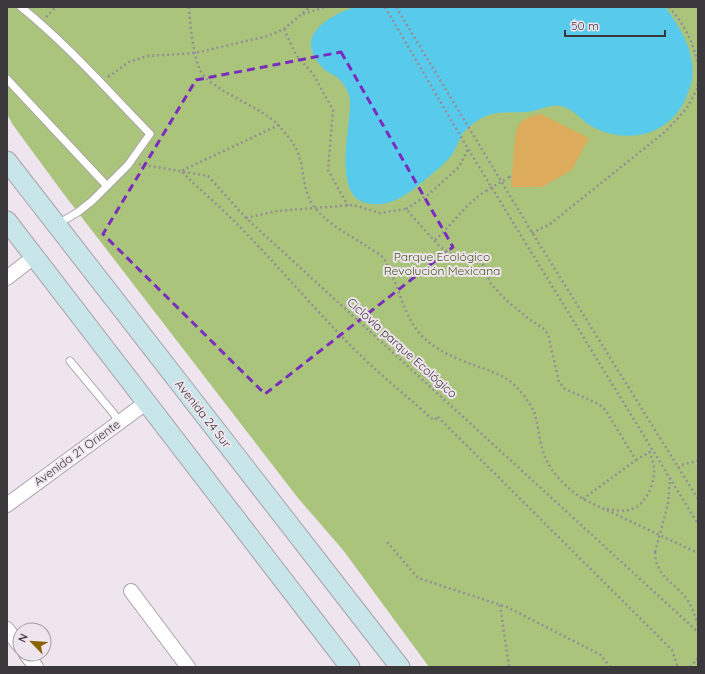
<svg xmlns="http://www.w3.org/2000/svg" width="705" height="674" viewBox="0 0 705 674" font-family="Quicksand,sans-serif">
<rect width="100%" height="100%" fill="#efe5ee"/>
<!-- green -->
<polygon fill="#aac57b" points="7,7 698,7 698,667 429,667 343,550 298,498 63,193 13,125 7,114"/>
<!-- water -->
<path fill="#58cbed" d="M355 7H665C682 29 701 62 689 90 686 98 683 106 677 113 656 139 620 142 591 126 581 120 574 109 561 106 552 104 542 109 533 111 518 114 501 110 486 116 478 119 465 129 461 136 458 143 456 149 451 156 444 164 436 171 427 178 410 193 390 209 366 203 332 195 351 126 350 102 350 93 344 83 337 77 332 74 326 72 322 67 293 36 328 16 355 7Z"/>
<!-- building -->
<polygon fill="#dcab5b" points="541,114 589,138 572,170 542,187 511,187 515,138 517,128 519,124 523,121 529,117"/>
<g fill="none" stroke-linecap="round" stroke-linejoin="round">
<!-- service casing -->
<g stroke="#aaa1a9" stroke-width="9">
<g id="service">
<path d="M21 7C68 45 108 91 150 134L128 165 92 201 78 212 58 224"/>
<polyline points="7,79 107,186"/>
<polyline points="70,361 114,414 119,423"/>
</g>
</g>
<!-- minor casing -->
<g stroke="#aaa1a9" stroke-width="16">
<g id="minor">
<polyline points="7,278 35,256"/>
<polyline points="7,505 147,402"/>
<polyline points="131,591 188,667"/>
<polyline points="7,629 20,646"/>
<polyline points="26,654 36,667"/>
</g>
</g>
<!-- secondary casing -->
<g stroke="#aaa1a9" stroke-width="21">
<g id="secondary">
<polyline points="7,161 400,667"/>
<polyline points="7,221 350,667"/>
</g>
</g>
<!-- path -->
<g stroke="#958f95" stroke-width="2.5" stroke-dasharray="2 3" stroke-linecap="butt">
<path d="M189 7C190 24 193 54 200 70 210 91 263 106 281 128 288 137 296 145 299 156 304 170 303 189 311 202 323 222 348 234 368 247 373 251 381 254 384 259 399 283 402 316 423 337 434 348 448 355 463 361 484 370 505 372 521 392 525 397 531 405 534 412 539 426 539 443 545 457 552 474 568 489 583 499L698 553"/>
<polyline points="385,7 468,149 698,524"/>
<polyline points="396,7 530,229 698,499"/>
<path d="M669 7C684 24 694 43 698 66"/>
<polyline points="303,14 325,7"/>
<polyline points="46,17 56,7"/>
<polyline points="284,29 296,55 313,74 333,110 328,170 348,206"/>
<polyline points="108,77 129,62 147,56 195,53 268,36 284,29 310,7"/>
<path d="M279 125 181 171C198 188 217 204 234 221 276 263 314 309 356 351 380 375 406 395 431 418L435 420 437 416 672 650 678 667"/>
<polyline points="139,164 208,176 246,218 698,632"/>
<polyline points="509,177 512,176"/>
<polyline points="406,209 429,194 459,167 468,149"/>
<polyline points="246,218 277,211 353,205 380,213 406,209 440,247 451,254 474,258 483,265 491,284 506,300 529,319 543,328 548,334 559,382 565,389 599,404 606,411 636,460 583,499"/>
<polyline points="532,233 550,224 666,131 687,108 697,89 698,80"/>
<path d="M435 240C453 224 465 204 486 191"/>
<polyline points="636,460 653,450"/>
<polyline points="678,468 684,464 698,461"/>
<polyline points="668,504 670,478"/>
<path d="M607 509C614 510 625 512 632 509 645 505 653 486 654 474 655 466 652 459 649 452"/>
<polyline points="387,542 418,578 507,607 601,655 610,667"/>
<path d="M655 552C656 577 673 581 686 598 692 606 695 616 698 626"/>
<polyline points="500,605 509,667"/>
<polyline points="690,667 698,658"/>
</g>
<!-- service -->
<use href="#service" stroke="#fff" stroke-width="7"/>
<!-- minor -->
<use href="#minor" stroke="#fff" stroke-width="14"/>
<!-- secondary -->
<use href="#secondary" stroke="#c8e6e9" stroke-width="19"/>
<!-- path-bridge -->
<g stroke="#958f95" stroke-width="2.5" stroke-dasharray="2 3" stroke-linecap="butt">
<polyline points="486,191 509,177"/>
<polyline points="655,552 668,504"/>
</g>
</g>
<!-- marked area -->
<path fill="none" stroke="#7b2cbf" stroke-width="3" stroke-dasharray="8 5" stroke-linejoin="round" d="M341 52 453 247 265 394 103 234 196 80Z"/>
<g text-anchor="middle" stroke-width="4" stroke-linejoin="round" paint-order="stroke">
<!-- park labels -->
<g font-size="12" fill="#44571c" stroke="#efe5ee">
<text x="442" y="261">Parque Ecológico<tspan x="442" dy="14">Revolución Mexicana</tspan></text>
</g>
<!-- street labels -->
<g font-size="12" fill="#3b383b" stroke="#efe5ee">
<text transform="translate(402 348) rotate(42)" y="4">Ciclovía parque Ecológico</text>
<text transform="translate(203 414) rotate(52)" y="4">Avenida 24 Sur</text>
<text transform="translate(77 453) rotate(-36)" y="4">Avenida 21 Oriente</text>
</g>
</g>
<!-- border -->
<rect width="705" height="674" fill="none" stroke="#3b383b" stroke-width="16"/>
<!-- north arrow -->
<g transform="translate(32 642) rotate(295)"><circle r="19" fill="#efe5ee" stroke="#a7a0a6"/>
<path d="M0-3L7 15L0 10L-7 15Z" fill="#886300"/>
<text y="-6" font-size="11" font-weight="bold" text-anchor="middle" fill="#3b383b">N</text>
</g>
<!-- scale -->
<path d="M565 30v6h100v-6" fill="none" stroke="#3b383b" stroke-width="2"/>
<text x="571" y="30" font-size="12" fill="#3b383b" stroke="#efe5ee" stroke-width="3" paint-order="stroke">50 m</text>
</svg>
